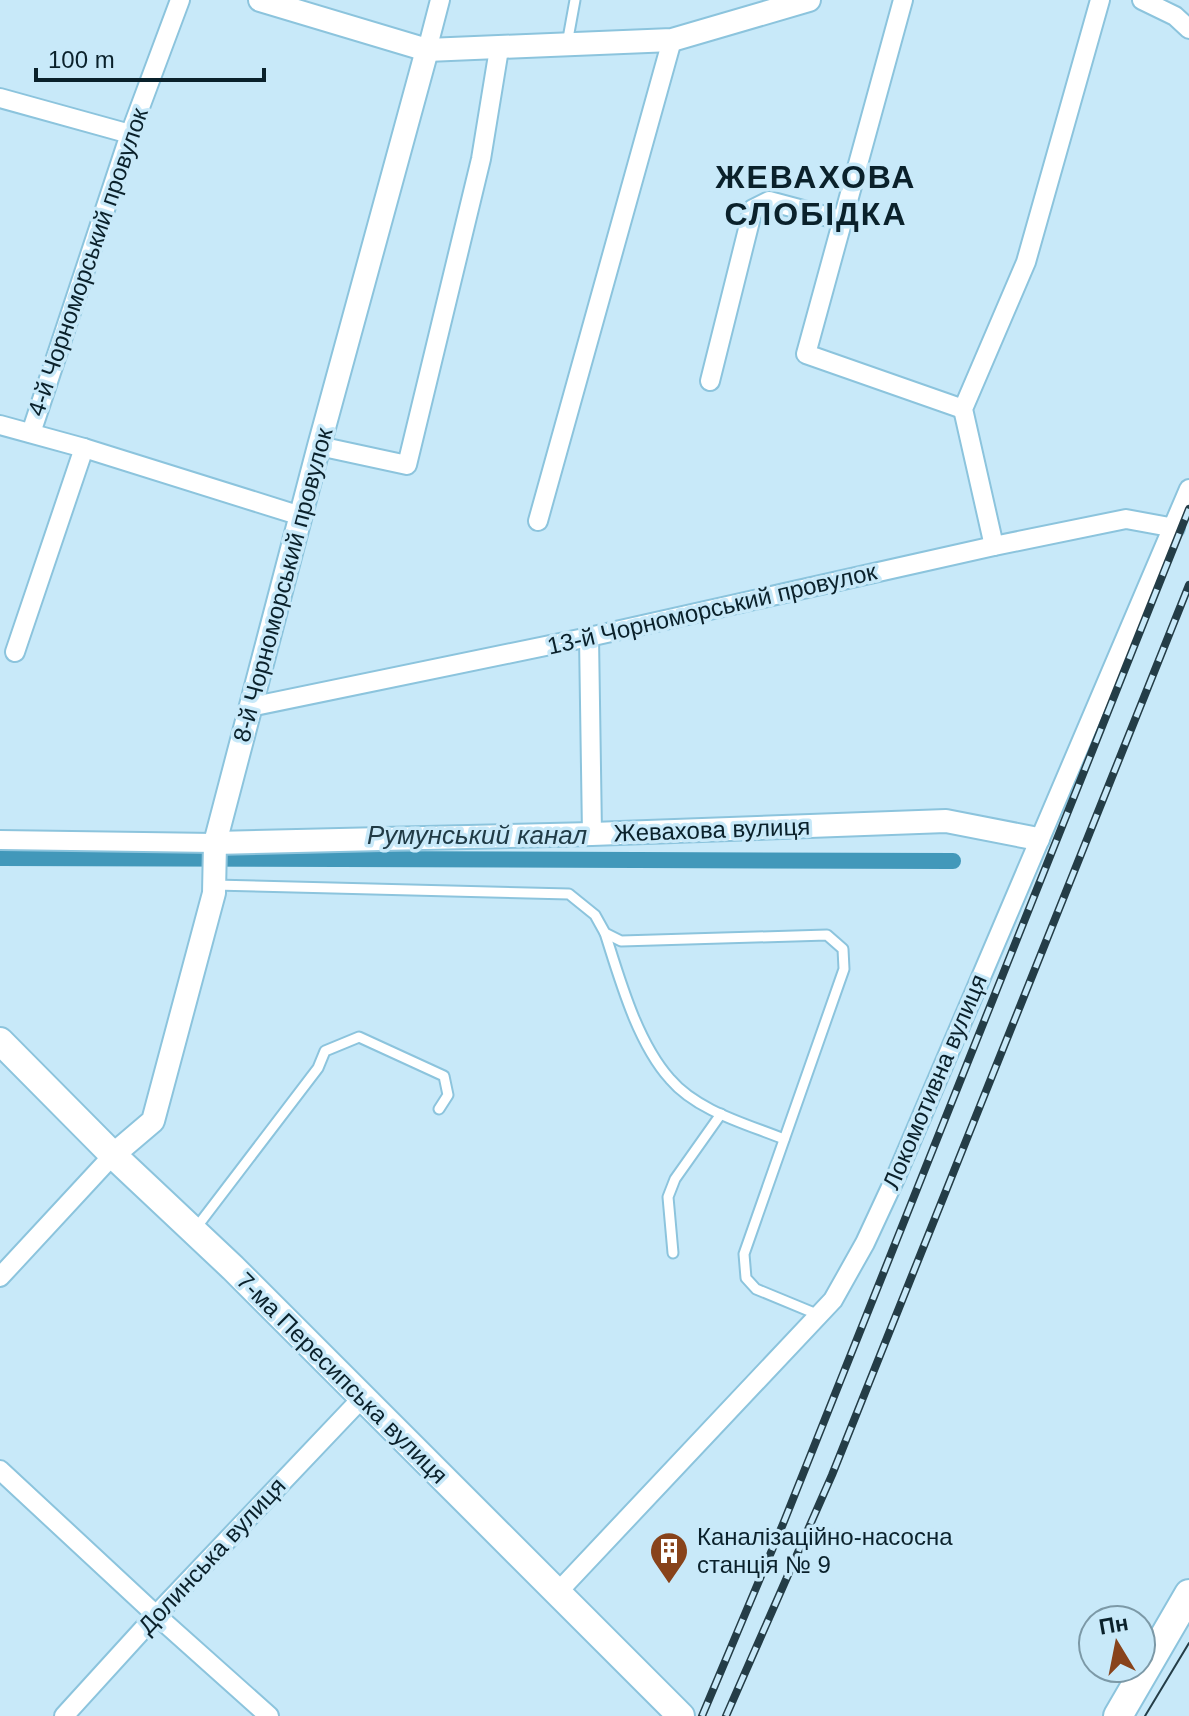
<svg xmlns="http://www.w3.org/2000/svg" width="1189" height="1716" viewBox="0 0 1189 1716" font-family="Helvetica,sans-serif">
<rect width="100%" height="100%" fill="#c8e9f9"/>
<g fill="none" stroke-linecap="round" stroke-linejoin="round">
<!-- canal -->
<polyline stroke="#4298ba" stroke-width="16" points="0,858 953,861"/>
<!-- service casing -->
<g stroke="#8cc4dd" stroke-width="13">
<g id="service">
<polyline points="567,44 575,0"/>
<polyline points="214,885 569,894 595,915 605,933 621,941 827,935 843,949 844,969 744,1254 746,1278 756,1289 819,1315"/>
<path d="M605 933C620 980 637 1042 670 1079 697 1111 747 1124 784 1139"/>
<polyline points="196,1228 318,1068 325,1051 359,1037 444,1076 448,1095 439,1109"/>
<polyline points="673,1253 668,1197 675,1179 721,1114"/>
</g>
</g>
<!-- minor casing -->
<g stroke="#8cc4dd" stroke-width="22">
<g id="minor">
<polyline points="903,0 806,354 963,409"/>
<polyline points="1142,0 1175,16 1189,29"/>
<polyline points="427,50 440,0"/>
<polyline points="0,98 130,134"/>
<polyline points="710,381 753,209 769,201 844,221"/>
<polyline points="0,425 84,448 301,516"/>
<polyline points="31,433 130,134 180,0"/>
<polyline points="319,446 407,465 481,159 499,49"/>
<polyline points="538,521 672,40"/>
<polyline points="994,546 963,409 1026,262 1100,0"/>
<polyline points="589,637 592,834"/>
<polyline points="15,652 84,448"/>
<polyline points="250,707 589,637 994,546 1126,519 1175,528"/>
<polyline points="0,840 215,843"/>
<polyline points="0,1277 113,1155"/>
<polyline points="0,1470 156,1615 269,1716"/>
<polyline points="556,1594 833,1300 865,1243 898,1172 1189,489"/>
<polyline points="64,1716 156,1615 362,1398"/>
</g>
</g>
<!-- tertiary casing -->
<g stroke="#8cc4dd" stroke-width="26">
<g id="tertiary">
<polyline points="260,0 427,50 672,40 809,0"/>
<polyline points="215,843 592,834 946,821 1038,839"/>
<polyline points="113,1155 153,1121 214,893 215,843 319,446 427,50"/>
</g>
</g>
<!-- secondary casing -->
<g stroke="#8cc4dd" stroke-width="30">
<polyline id="secondary" points="0,1041 113,1155 233,1268 681,1716"/>
</g>
<!-- primary casing -->
<g stroke="#8cc4dd" stroke-width="32">
<polyline id="primary" points="1118,1716 1189,1594"/>
</g>
<!-- service -->
<use href="#service" stroke="#fff" stroke-width="9"/>
<!-- minor -->
<use href="#minor" stroke="#fff" stroke-width="18"/>
<!-- tertiary -->
<use href="#tertiary" stroke="#fff" stroke-width="22"/>
<!-- secondary -->
<use href="#secondary" stroke="#fff" stroke-width="26"/>
<!-- primary -->
<use href="#primary" stroke="#fff" stroke-width="28"/>
<!-- tram -->
<polyline stroke="#243d47" stroke-width="2" points="1145,1716 1189,1643"/>
<!-- rail casing -->
<g stroke="#243d47" stroke-width="8">
<g id="rail">
<polyline points="702,1716 783,1524 1189,509"/>
<polyline points="726,1716 832,1475 1189,585"/>
</g>
</g>
<!-- rail -->
<use href="#rail" stroke="#c8e9f9" stroke-width="5" stroke-dasharray="15" stroke-linecap="butt"/>
</g>
<!-- icons -->
<defs>
<g id="building-pin" transform="scale(2)"><path d="M0 17L-7.5 6A9.5 9.5 0 1 1 7.5 6Z" fill="#88431b" stroke="#c8e9f9"/><path d="M-4-6H4V6H1V3H-1V6H-4ZM-2.5-4.3h1.7v1.8h-1.7ZM.8-4.3h1.7v1.8H.8ZM-2.5-1h1.7V.8h-1.7ZM.8-1h1.7V.8H.8Z" fill="#fff"/></g>
</defs>
<g fill-rule="evenodd">
<use href="#building-pin" x="669" y="1551"/>
</g>
<g text-anchor="middle" stroke-width="7" stroke-linejoin="round" paint-order="stroke">
<!-- street labels -->
<g font-size="24" fill="#0a212b" stroke="#c8e9f9">
<text transform="translate(88 262) rotate(-71)" y="8">4-й Чорноморський провулок</text>
<text transform="translate(283 585) rotate(-75)" y="8">8-й Чорноморський провулок</text>
<text transform="translate(712 609) rotate(-13)" y="8">13-й Чорноморський провулок</text>
<text transform="translate(712 830) rotate(-2)" y="8">Жевахова вулиця</text>
<text transform="translate(935 1082) rotate(-67)" y="8">Локомотивна вулиця</text>
<text transform="translate(342 1378) rotate(45)" y="8">7-ма Пересипська вулиця</text>
<text transform="translate(212 1556) rotate(-47)" y="8">Долинська вулиця</text>
</g>
<!-- poi labels -->
<g font-size="24" fill="#0a212b" stroke="#c8e9f9" text-anchor="start">
<text x="697" y="1545">Каналізаційно-насосна<tspan x="697" dy="28">станція № 9</tspan></text>
</g>
<!-- water labels -->
<g font-size="26" font-style="italic" fill="#203b46" stroke="#c8e9f9">
<text x="477" y="844">Румунський канал</text>
</g>
<!-- district labels -->
<g font-size="32" font-weight="bold" letter-spacing="2" fill="#0a212b" stroke="#c8e9f9">
<text x="816" y="188">ЖЕВАХОВА<tspan x="816" dy="37">СЛОБІДКА</tspan></text>
</g>
</g>
<!-- north arrow -->
<g transform="translate(1117 1644) rotate(350)"><circle r="38" fill="#c8e9f9" stroke="#7c99a7" stroke-width="2"/>
<path d="M0-6L14 30L0 20L-14 30Z" fill="#88431b"/>
<text y="-12" font-size="22" font-weight="bold" text-anchor="middle" fill="#0a212b">Пн</text>
</g>
<!-- scale -->
<path d="M36 68v12h228v-12" fill="none" stroke="#0a212b" stroke-width="4"/>
<text x="48" y="68" font-size="24" fill="#0a212b" stroke="#c8e9f9" stroke-width="6" paint-order="stroke">100 m</text>
</svg>
